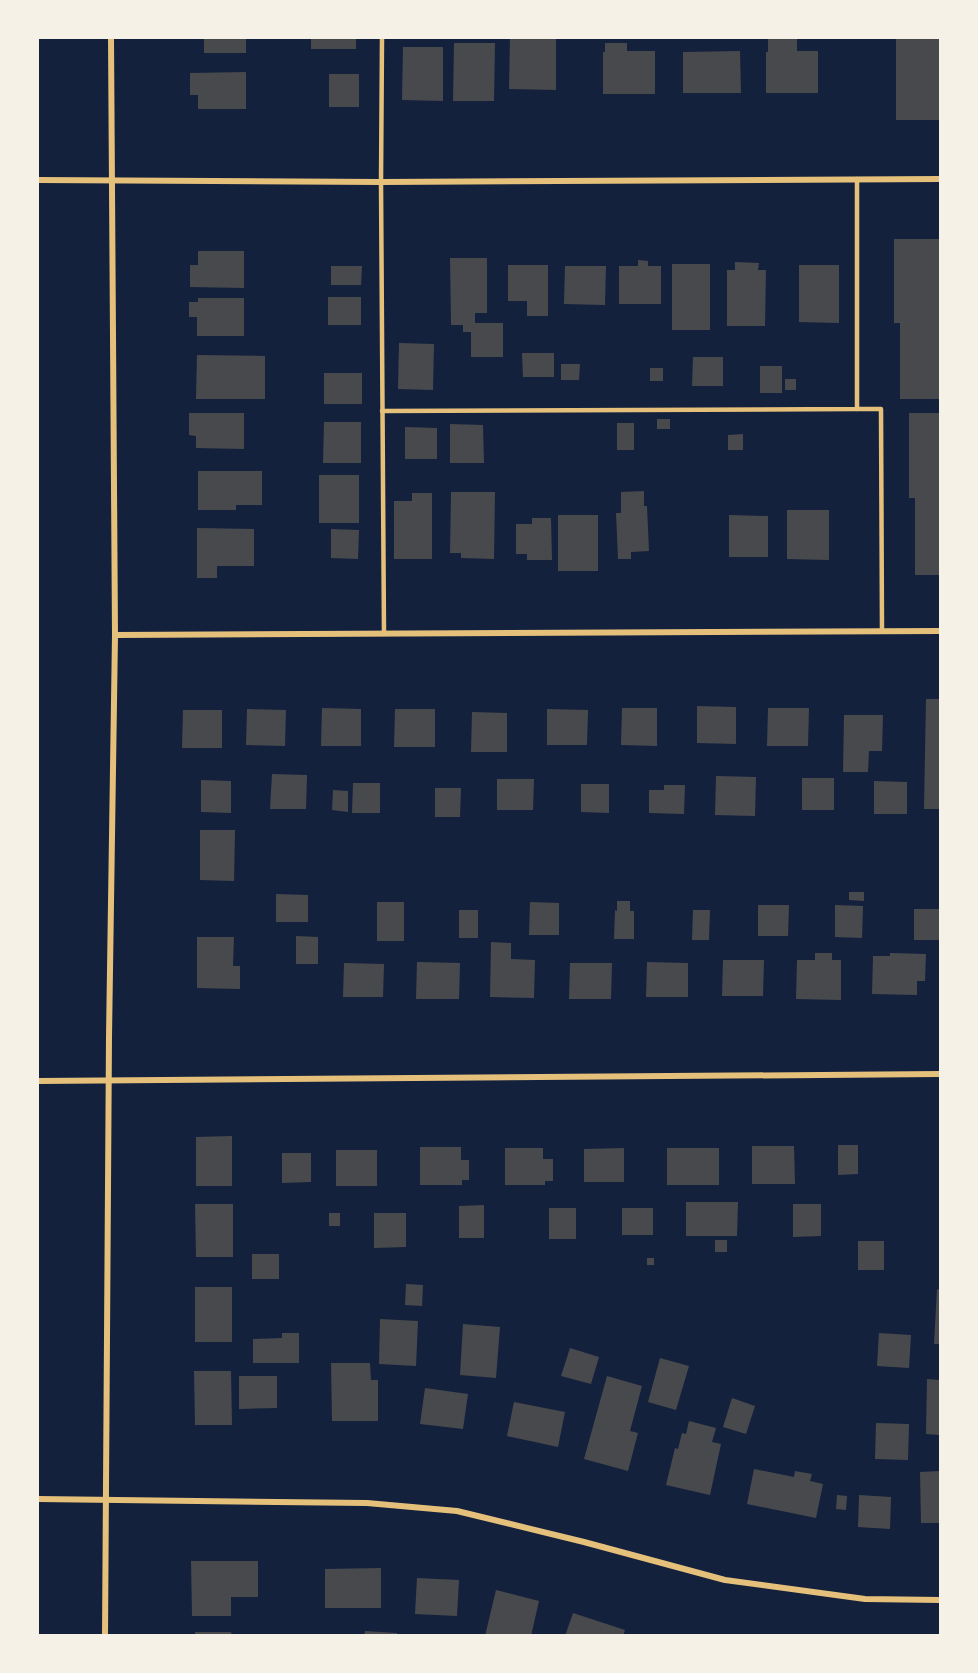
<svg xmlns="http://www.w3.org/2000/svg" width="978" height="1673" viewBox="0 0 978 1673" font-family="'Source Sans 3',sans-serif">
<rect width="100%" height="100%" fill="#14213d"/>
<!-- building -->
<g fill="#48494c">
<rect x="204" y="38" width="42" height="15"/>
<rect x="311" y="38" width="45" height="11"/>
<polygon points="510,38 556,38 556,90 509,89"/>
<polygon points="768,38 797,38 797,51 818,51 818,93 766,93 766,52 768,52"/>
<rect x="896" y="38" width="44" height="82"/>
<polygon points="454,43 495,43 494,101 453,101"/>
<polygon points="605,43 627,43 627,51 655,51 655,94 603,94 603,52 605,52"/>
<polygon points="403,47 443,47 443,101 402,100"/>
<polygon points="740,51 741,93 683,93 683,52"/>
<polygon points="246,72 246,109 198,109 198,95 190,95 190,73"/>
<rect x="329" y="74" width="30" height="33"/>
<polygon points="894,239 940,239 940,399 900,399 900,323 894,323"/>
<polygon points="198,251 244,251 244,288 190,287 190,265 198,265"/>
<polygon points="450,258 487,258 487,313 475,313 475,323 503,323 503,357 471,357 471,332 463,332 463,325 451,325"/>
<polygon points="638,260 648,261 648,266 661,266 661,304 619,304 619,266 638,266"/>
<polygon points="735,262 759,263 758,270 766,270 765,326 727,326 727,270 735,270"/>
<rect x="672" y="264" width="38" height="66"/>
<polygon points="508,265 548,265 548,316 527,316 527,301 508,301"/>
<polygon points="799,265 839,265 839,323 799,322"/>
<polygon points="331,266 362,266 361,285 331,285"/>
<polygon points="565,266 606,266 605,305 564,304"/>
<rect x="328" y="297" width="33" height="28"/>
<polygon points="198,298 244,298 244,336 197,336 197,317 189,317 189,302 198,302"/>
<polygon points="399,343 434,344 433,390 398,389"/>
<polygon points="522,353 554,353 554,377 523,377"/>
<polygon points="197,355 265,356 265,399 196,399"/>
<polygon points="693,357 723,357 723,386 692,386"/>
<polygon points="561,364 580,364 579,380 561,380"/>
<rect x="760" y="366" width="22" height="27"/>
<rect x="650" y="368" width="13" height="13"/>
<rect x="324" y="373" width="38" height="31"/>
<rect x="785" y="379" width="11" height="11"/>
<polygon points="189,413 244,413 244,449 196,448 196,436 189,435"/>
<polygon points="909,413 940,413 940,575 915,575 915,498 909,498"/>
<rect x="657" y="419" width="13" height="10"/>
<polygon points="324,422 361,422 361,463 323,463"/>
<rect x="617" y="423" width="17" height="27"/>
<polygon points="450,424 483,425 484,463 450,463"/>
<polygon points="405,427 437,428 437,459 405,459"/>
<polygon points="743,434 743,450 728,450 728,435"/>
<polygon points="198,471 262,471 262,505 236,505 236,510 198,510"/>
<rect x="319" y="475" width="40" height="48"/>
<polygon points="644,491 644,506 647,506 649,551 631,552 631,559 618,559 616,513 621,513 621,492"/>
<polygon points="451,492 495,492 494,559 461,558 461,553 450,553"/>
<polygon points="412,493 432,493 432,559 394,559 394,501 412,501"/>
<polygon points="787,510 829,510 829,560 787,559"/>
<rect x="558" y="515" width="40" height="56"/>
<polygon points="729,515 768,516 768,557 729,557"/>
<polygon points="532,518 551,518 552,560 527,560 527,554 516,554 516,524 532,524"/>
<polygon points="197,528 254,529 254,566 217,566 217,578 197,578"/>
<polygon points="331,529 359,530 358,559 331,558"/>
<polygon points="926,699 940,699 940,809 924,809"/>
<polygon points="697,706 736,707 736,744 697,743"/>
<polygon points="322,708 361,709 361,746 321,746"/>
<polygon points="622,708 657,708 657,746 621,745"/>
<polygon points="768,708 809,708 808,746 767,746"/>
<polygon points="247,709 286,710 285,746 246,745"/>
<polygon points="395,709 435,709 435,747 394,747"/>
<polygon points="547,709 588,710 587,745 547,745"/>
<polygon points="183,710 222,710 222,748 182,748"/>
<polygon points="472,712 507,713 507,752 471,752"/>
<polygon points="844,715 883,715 882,751 869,751 868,772 843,772"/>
<polygon points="272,774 307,775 306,809 270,809"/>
<polygon points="716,776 756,777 755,816 715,815"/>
<rect x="802" y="778" width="32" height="32"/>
<polygon points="497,779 534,779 533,810 497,810"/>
<polygon points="201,780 231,781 231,813 201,812"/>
<polygon points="874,781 907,782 907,814 874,814"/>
<polygon points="353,783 380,783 380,813 352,813"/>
<polygon points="581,784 609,784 609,813 581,812"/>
<polygon points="664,785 685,785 684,814 649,813 649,790 664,790"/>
<polygon points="435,788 461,788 460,817 435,817"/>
<polygon points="333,790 348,791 348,812 332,810"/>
<polygon points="200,830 235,830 234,881 200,880"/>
<polygon points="849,892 864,892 864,901 849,900"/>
<polygon points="276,894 308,895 308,922 276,922"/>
<polygon points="617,901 630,901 630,911 634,911 634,939 614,939 615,910 617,911"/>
<rect x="377" y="902" width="27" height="39"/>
<polygon points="530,902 559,903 559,935 529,935"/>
<polygon points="758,905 789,905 788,936 758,936"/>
<polygon points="835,905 863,906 862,938 835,937"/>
<rect x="914" y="909" width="26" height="31"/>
<rect x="459" y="910" width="19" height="28"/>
<polygon points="693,910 710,910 709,940 692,940"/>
<polygon points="296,936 318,937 318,964 296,964"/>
<polygon points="197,937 234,937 233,966 240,966 240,989 197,988"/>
<polygon points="491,942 511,943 511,959 535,960 534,998 490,997"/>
<polygon points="815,953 832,953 832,960 841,960 841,1000 796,999 797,960 815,960"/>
<polygon points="890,953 926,954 925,981 917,981 917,995 872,994 873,956 890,956"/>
<polygon points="723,960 764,960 763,996 722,996"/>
<polygon points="417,962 460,963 459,999 416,999"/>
<polygon points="647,962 688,963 688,997 646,997"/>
<polygon points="344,963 384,964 383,997 343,997"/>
<polygon points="570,963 612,963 611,999 569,999"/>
<polygon points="232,1136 232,1186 196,1186 196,1137"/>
<polygon points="838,1145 858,1145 858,1174 838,1175"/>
<polygon points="752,1146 794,1146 795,1184 752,1184"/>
<polygon points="420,1147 461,1147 461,1160 469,1160 469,1180 462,1180 462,1185 420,1185"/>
<polygon points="505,1148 543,1148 543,1159 553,1159 553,1181 545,1181 545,1185 505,1185"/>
<polygon points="624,1148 624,1182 584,1182 584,1149"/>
<rect x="667" y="1148" width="52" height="37"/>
<rect x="336" y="1150" width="41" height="36"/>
<polygon points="282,1153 311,1153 311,1182 282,1183"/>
<polygon points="686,1202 738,1202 737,1236 686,1236"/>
<polygon points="195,1204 233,1204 233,1257 196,1257"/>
<polygon points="793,1204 821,1204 821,1236 793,1237"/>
<polygon points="484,1205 484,1238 459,1238 459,1206"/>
<rect x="549" y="1208" width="27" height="31"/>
<rect x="622" y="1208" width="31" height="27"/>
<rect x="329" y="1213" width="11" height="13"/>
<polygon points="374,1213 406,1213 406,1247 374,1248"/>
<rect x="715" y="1240" width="12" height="12"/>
<rect x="858" y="1241" width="26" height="29"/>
<rect x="252" y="1254" width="27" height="25"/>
<rect x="647" y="1258" width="7" height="7"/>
<polygon points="406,1284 423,1285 422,1306 405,1305"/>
<rect x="195" y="1287" width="37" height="55"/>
<polygon points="937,1289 940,1290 940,1344 934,1344"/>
<polygon points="380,1319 418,1321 416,1366 379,1364"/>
<polygon points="463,1324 500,1327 496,1378 460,1375"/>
<polygon points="282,1333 299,1333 299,1363 253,1363 253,1339 282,1338"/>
<polygon points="879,1333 911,1335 909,1368 877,1366"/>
<polygon points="570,1348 599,1357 591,1384 561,1376"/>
<polygon points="660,1358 689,1366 676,1410 648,1402"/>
<polygon points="331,1363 370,1363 371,1380 378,1380 378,1421 332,1421"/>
<polygon points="194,1371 231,1371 232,1425 195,1425"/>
<polygon points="239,1376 277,1376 277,1408 239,1409"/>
<polygon points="607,1376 642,1386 630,1431 638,1433 628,1471 584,1459"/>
<polygon points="927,1379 940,1380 940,1435 926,1434"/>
<polygon points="425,1388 468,1394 463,1429 420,1424"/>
<polygon points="732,1398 755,1406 746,1434 723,1427"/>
<polygon points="514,1402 565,1412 558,1447 507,1436"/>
<polygon points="689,1421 716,1428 712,1442 721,1444 710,1495 666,1485 675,1448 678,1449 682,1433 686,1434"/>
<polygon points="876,1423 909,1424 908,1460 875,1459"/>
<polygon points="754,1469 794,1477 795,1471 812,1474 810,1481 823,1484 816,1518 747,1504"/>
<polygon points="940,1471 940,1523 921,1523 920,1472"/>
<polygon points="837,1495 847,1496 846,1510 836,1509"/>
<polygon points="859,1495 891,1497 890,1529 858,1527"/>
<polygon points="191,1561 258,1561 258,1597 231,1597 231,1616 192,1616"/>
<polygon points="381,1568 381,1608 325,1608 325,1569"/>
<polygon points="417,1578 459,1580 457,1616 415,1614"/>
<polygon points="496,1590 539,1601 531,1636 485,1636"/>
<polygon points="573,1613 625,1630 623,1636 565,1636"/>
<polygon points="365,1631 397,1633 397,1636 364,1636"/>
<polygon points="195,1632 231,1632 232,1636 195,1636"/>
</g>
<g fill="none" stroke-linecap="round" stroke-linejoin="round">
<!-- service -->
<g stroke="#e5c07b" stroke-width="4.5">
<polyline points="382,38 381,182 384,634"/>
<polyline points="857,409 881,409 882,631"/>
<polyline points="382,411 857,409 857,179"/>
</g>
<!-- minor -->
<g stroke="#e5c07b" stroke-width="6">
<polyline points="38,180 381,182 940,179"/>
<polyline points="115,635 940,631"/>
<polyline points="38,1081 940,1074"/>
<polyline points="38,1499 367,1503 457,1511 584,1542 725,1580 865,1599 940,1600"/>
<polyline points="105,1636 109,1037 115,635 111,38"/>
</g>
</g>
<!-- border -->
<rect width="978" height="1673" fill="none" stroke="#f6f1e7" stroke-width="78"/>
</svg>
